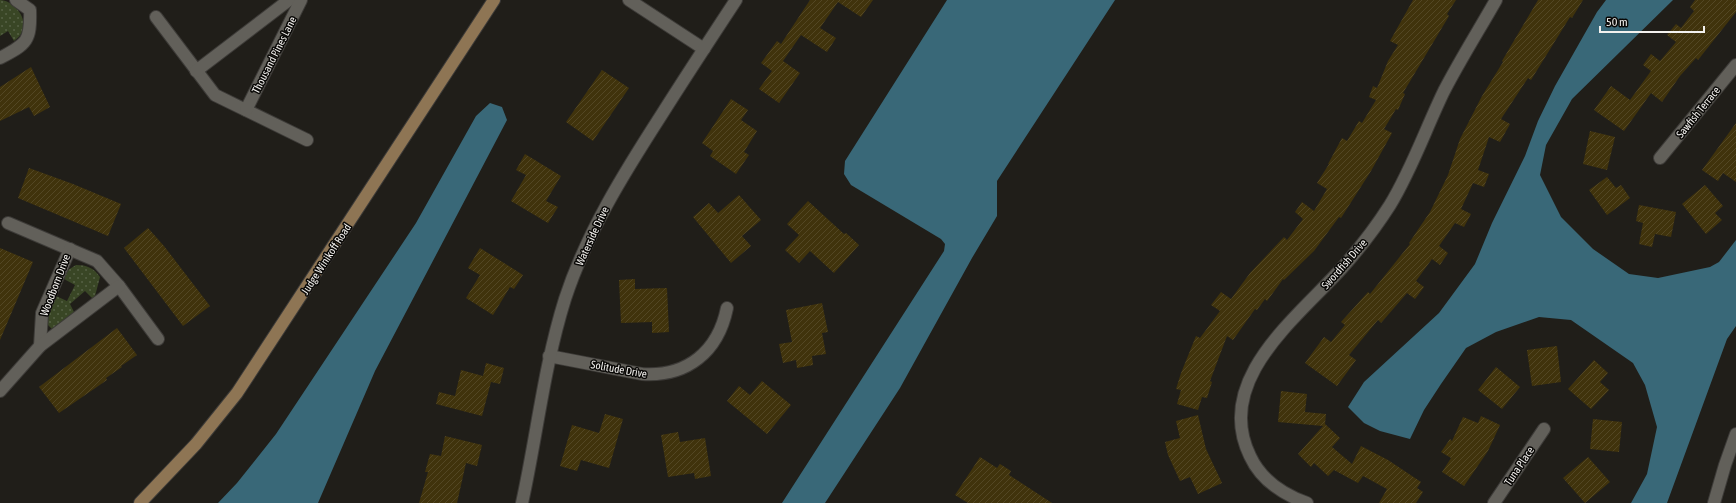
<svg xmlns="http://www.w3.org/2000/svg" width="1736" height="503" viewBox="0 0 1736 503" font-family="'Asap Condensed',sans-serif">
<defs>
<pattern id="grass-dots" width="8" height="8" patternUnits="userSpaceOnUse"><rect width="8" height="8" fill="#394625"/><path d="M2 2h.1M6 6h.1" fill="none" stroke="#566145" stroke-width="1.8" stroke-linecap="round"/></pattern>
<pattern id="building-hatch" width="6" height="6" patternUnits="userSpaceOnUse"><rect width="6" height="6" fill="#40330c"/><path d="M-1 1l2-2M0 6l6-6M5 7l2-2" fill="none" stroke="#534724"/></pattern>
</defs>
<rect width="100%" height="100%" fill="#201e19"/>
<!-- grass -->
<g fill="url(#grass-dots)">
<path d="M0 0C12 0 27 16 23 29 22 34 18 38 14 41L8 31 0 36Z"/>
<path d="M76 265C87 265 94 268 100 277L94 300 85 291 70 304 75 314 55 329H52L46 323 56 296 67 301 75 285 64 279 68 270Z"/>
</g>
<!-- water -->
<g fill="#396878">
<polygon points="947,0 1115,0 997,181 997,216 972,258 900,388 825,503 782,503 944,251 945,244 941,239 851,185 844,174 845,161"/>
<polygon points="1606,0 1673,0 1572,99 1546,145 1540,175 1561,217 1593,249 1629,274 1658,278 1710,267 1719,262 1736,240 1736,326 1727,339 1667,503 1631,503 1647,474 1657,427 1645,385 1633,363 1571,320 1539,317 1496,332 1466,348 1441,384 1424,410 1410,439 1380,431 1364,423 1348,407 1364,382 1439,313 1475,264 1492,223 1525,156 1538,121 1555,86 1597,12"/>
<polygon points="490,103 502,107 507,120 375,371 318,503 218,503 237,483 276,434 416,223 476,116"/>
</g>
<!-- building -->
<g fill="url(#building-hatch)">
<polygon points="810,0 873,0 861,17 838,2 820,28 836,38 827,52 801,35 783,61 800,73 779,103 759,89 772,71 761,63 777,41 781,44"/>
<polygon points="1413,0 1456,0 1447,14 1449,16 1403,93 1405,94 1398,110 1396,109 1384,129 1392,133 1371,171 1341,218 1339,217 1314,251 1284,280 1283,279 1267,301 1265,299 1257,310 1255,309 1233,340 1227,336 1210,381 1212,382 1207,398 1202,397 1198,410 1177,404 1181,390 1176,389 1181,373 1196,336 1200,338 1220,311 1211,305 1221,292 1231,299 1250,273 1284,237 1287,240 1303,219 1295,212 1302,202 1314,211 1327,189 1317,183 1329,164 1328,164 1342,138 1347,141 1359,121 1362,123 1376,100 1369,97 1373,86 1377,88 1388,61 1398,45 1390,41"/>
<polygon points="1538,0 1583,0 1572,18 1570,17 1531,80 1528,78 1501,119 1510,124 1500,142 1489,137 1478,170 1489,174 1484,187 1473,183 1461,209 1471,214 1464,227 1455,223 1439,246 1448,253 1440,265 1432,259 1416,281 1424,287 1415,299 1407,293 1381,323 1378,320 1349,355 1356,360 1337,386 1305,363 1324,337 1331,342 1345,325 1341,322 1368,292 1370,294 1410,244 1409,243 1430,212 1448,175 1460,139 1482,96 1503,62 1502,61"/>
<polygon points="1695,0 1736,0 1736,12 1698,60 1696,58 1680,76 1662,102 1651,93 1624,131 1594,110 1611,86 1630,100 1651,71 1643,65 1651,54 1660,61 1676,42 1667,35 1676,24 1681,28 1694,11 1690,7"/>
<polygon points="31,67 50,107 34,116 29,107 0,121 0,87"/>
<polygon points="602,70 629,88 593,141 566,122"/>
<polygon points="731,99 748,110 741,120 757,131 744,152 749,155 736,174 710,156 713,151 702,143"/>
<polygon points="1736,123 1736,182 1723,173 1718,181 1702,170"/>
<polygon points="1590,131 1615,137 1607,170 1583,164"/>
<polygon points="525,154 561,176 546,201 558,207 548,223 511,201 526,175 516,170"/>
<polygon points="29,168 73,184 121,204 108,236 18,198"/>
<polygon points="1607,177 1616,188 1621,185 1630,198 1607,215 1589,190"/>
<polygon points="1705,185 1723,206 1715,213 1722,220 1706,234 1682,204"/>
<polygon points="739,195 761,220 742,236 751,246 731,263 693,217 709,203 718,213"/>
<polygon points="808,201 844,234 846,233 859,245 834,273 810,251 799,263 785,250 799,235 787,224"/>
<polygon points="1639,205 1676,212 1671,237 1655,234 1652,247 1639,244 1643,223 1636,221"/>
<polygon points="148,228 164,246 210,306 183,326 124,248"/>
<polygon points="0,248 33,262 0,340"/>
<polygon points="480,248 523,275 514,289 510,287 493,315 466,298 480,275 468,268"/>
<polygon points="635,279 635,289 667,288 669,332 652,333 652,322 621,323 619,280"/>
<polygon points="822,303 828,332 822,333 826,354 812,356 813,365 797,368 796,360 783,363 779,344 792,342 786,310"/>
<polygon points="117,328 137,355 121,366 122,367 106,378 107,380 59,413 39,387"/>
<polygon points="1557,346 1561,382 1532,386 1527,350"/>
<polygon points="1594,360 1608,373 1600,382 1609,390 1591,409 1568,389"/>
<polygon points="486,363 504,368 500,384 491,382 482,416 436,404 439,392 455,396 461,370 483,376"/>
<polygon points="1496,367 1520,387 1502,409 1478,390"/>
<polygon points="762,381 791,405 767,434 727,401 739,386 750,395"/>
<polygon points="1281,391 1307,394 1305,412 1326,414 1325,424 1340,438 1332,447 1352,464 1361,446 1388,460 1421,482 1417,488 1423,492 1416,503 1379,503 1387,489 1363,476 1358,483 1334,470 1328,476 1314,463 1311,467 1298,454 1323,426 1278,422"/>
<polygon points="605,414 623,419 609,468 581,460 577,471 560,466 572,425 599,433"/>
<polygon points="1198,415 1206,449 1222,483 1198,494 1190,477 1180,481 1168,455 1165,442 1180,438 1176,421"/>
<polygon points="1481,416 1500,425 1488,451 1464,486 1442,472 1451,458 1441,452 1450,439 1452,441 1463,417 1478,423"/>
<polygon points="1593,419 1622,422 1619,452 1590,449"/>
<polygon points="678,432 680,442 705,438 711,476 695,479 694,473 668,477 661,435"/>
<polygon points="445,436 482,445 477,466 466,463 457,503 419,503 428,472 425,472 430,454 441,456"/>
<polygon points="980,457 997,468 1000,464 1011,471 1009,475 1052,503 968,503 955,495"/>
<polygon points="1588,457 1610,482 1585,503 1563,478"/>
</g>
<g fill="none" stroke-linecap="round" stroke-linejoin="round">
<!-- street casing -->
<g stroke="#3d3b38" stroke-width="14">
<g id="street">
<polyline points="629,0 704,49"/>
<polyline points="156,17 215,95 307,140"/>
<path d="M0 58C27 44 31 41 30 10L16 0"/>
<polyline points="196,71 289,0"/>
<polyline points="246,110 301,0"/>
<polyline points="1660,158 1736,65"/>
<polyline points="8,223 97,261 119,286 158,339"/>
<polyline points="40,346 42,313 70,249"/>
<path d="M549 356 642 374C687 377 718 352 727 308"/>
<polyline points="0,391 40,346 119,286"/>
<path d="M522 503C537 435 544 366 565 299 587 232 624 173 662 114 686 76 711 38 736 0"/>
<path d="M1307 503C1282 494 1261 480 1250 456 1213 380 1297 318 1342 268 1359 249 1376 227 1390 205 1412 169 1426 128 1444 91 1460 60 1479 30 1496 0"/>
<polyline points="1494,503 1544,429"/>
<polyline points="1714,503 1725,465 1736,434"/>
</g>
</g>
<!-- secondary casing -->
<g stroke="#3d3b38" stroke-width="14">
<polyline id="secondary" points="140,503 196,444 237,393 494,0"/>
</g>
<!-- street -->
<use href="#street" stroke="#62605a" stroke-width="12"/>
<!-- secondary -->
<use href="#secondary" stroke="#8e7554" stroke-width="12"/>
</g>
<g text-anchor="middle" stroke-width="3" stroke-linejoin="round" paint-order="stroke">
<!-- street labels -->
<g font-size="11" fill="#f3f1ee" stroke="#090806">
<text transform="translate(274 55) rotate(-63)" y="4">Thousand Pines Lane</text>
<text transform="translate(1698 112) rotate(-51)" y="4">Sawfish Terrace</text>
<text transform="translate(592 236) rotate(-65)" y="4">Waterside Drive</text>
<text transform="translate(326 259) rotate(-57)" y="4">Judge Winikoff Road</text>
<text transform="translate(1344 264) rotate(-49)" y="4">Swordfish Drive</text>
<text transform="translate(55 285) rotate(-69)" y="4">Woodborn Drive</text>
<text transform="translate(619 369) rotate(10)" y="4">Solitude Drive</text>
<text transform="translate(1519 466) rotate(-56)" y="4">Tuna Place</text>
</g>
</g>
<!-- scale -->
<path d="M1600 26v6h104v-6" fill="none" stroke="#f3f1ee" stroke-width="2"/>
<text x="1606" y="26" font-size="12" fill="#f3f1ee" stroke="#090806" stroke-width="3" paint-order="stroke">50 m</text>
</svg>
